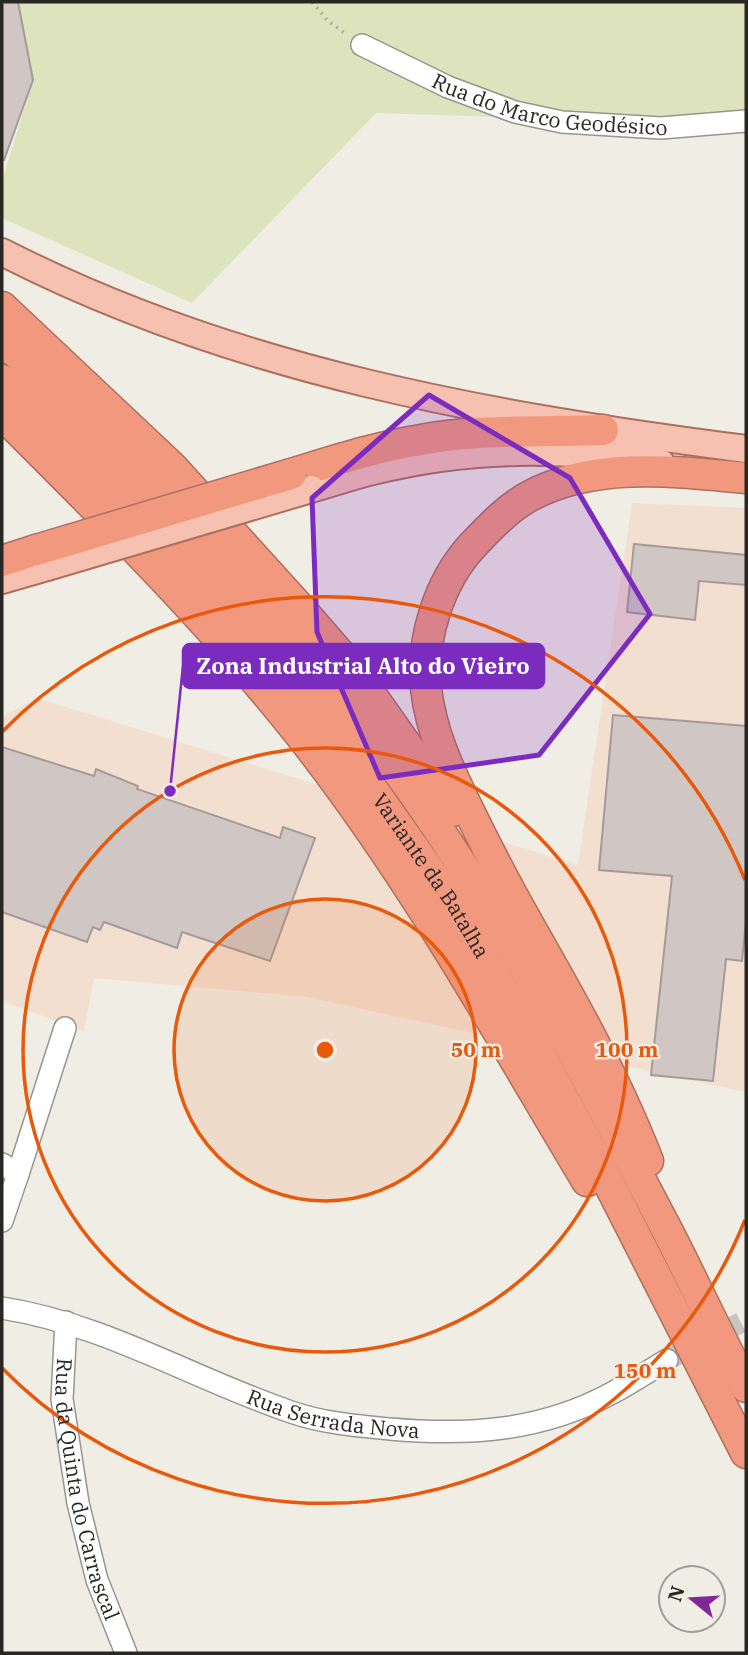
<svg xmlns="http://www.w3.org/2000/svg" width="748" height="1655" viewBox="0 0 748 1655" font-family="'IBM Plex Serif',serif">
<rect width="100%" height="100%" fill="#f0ede5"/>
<!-- industrial -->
<polygon fill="#f3dfd0" points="632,503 746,508 746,1092 307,997 94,978 84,1031 2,1001 2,717 37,698 578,865"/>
<!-- green -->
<polygon fill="#dce3bd" points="18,2 746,2 746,120 662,122 376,113 192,303 2,218 2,181 33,80"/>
<!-- building -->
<g fill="#d0c7c5" stroke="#a49b99" stroke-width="2">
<polygon points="2,2 18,2 33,80 4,160 2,160"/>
<polygon points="634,544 746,555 746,585 699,581 695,620 627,612"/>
<polygon points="613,715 746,726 746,920 742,961 726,959 713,1081 651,1075 672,876 599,870"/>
<polygon points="2,747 94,776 96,769 138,786 137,789 280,838 283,827 315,838 270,961 182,932 177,948 104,922 100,930 93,927 87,942 2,912"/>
</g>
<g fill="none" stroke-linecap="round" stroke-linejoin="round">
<!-- minor-tunnel -->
<polyline stroke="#c8c5be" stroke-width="21" stroke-dasharray="21 10" stroke-linecap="butt" points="667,1360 746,1320"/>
<!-- minor casing -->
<g stroke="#98958e" stroke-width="24">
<g id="minor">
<path id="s1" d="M362 45 448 87 515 112 562 122 661 128 746 121"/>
<polyline points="2,1164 18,1174 2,1221"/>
<polyline points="18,1174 65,1028"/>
<path id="s2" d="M2 1308C105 1324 194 1379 291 1412 322 1423 358 1426 390 1429 469 1436 542 1431 612 1393 631 1383 649 1371 667 1360"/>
<path id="s3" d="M66 1322 62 1399 78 1503 97 1580 126 1653"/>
</g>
</g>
<!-- major casing -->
<g stroke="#ab705e" stroke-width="30">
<g id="major">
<path d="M2 252C234 371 490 416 746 449"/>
<path d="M311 489C332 483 352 476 373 471 468 447 566 447 661 463"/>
<polyline points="2,580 47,567"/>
</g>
</g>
<!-- highway casing -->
<g stroke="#ab705e" stroke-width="33">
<g id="highway">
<polyline points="2,307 173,468 299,607 352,668 453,811"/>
<path d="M2 340C184 502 352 687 481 895 548 1003 608 1117 667 1230 694 1282 718 1336 746 1387"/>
<path id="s4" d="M2 380 57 429 114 485 206 581 274 659 316 709 451 901 525 1027 603 1172 746 1453"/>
<path d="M2 414C104 516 208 619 298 732 409 872 496 1029 587 1181"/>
<path d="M291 474C334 461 376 447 421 440 480 429 543 432 603 430"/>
<polyline points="2,561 36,550"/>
<path d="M648 1161C615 1076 571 999 526 920 505 883 486 846 467 807 448 768 431 732 426 688 421 639 439 582 472 546 489 528 507 509 528 497 594 461 674 471 746 478"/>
</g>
</g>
<!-- path -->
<polyline stroke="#b0ada7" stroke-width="3.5" stroke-dasharray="2 5" stroke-linecap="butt" points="312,2 328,21 346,34"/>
<!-- minor -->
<use href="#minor" stroke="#fff" stroke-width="21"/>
<!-- major -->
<use href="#major" stroke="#f7c1b2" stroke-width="26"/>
<!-- highway -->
<use href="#highway" stroke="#f2987e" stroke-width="30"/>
<!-- major-bridge casing -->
<g stroke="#ab705e" stroke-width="30" stroke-linecap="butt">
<polyline id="major-bridge" points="47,567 311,489"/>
</g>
<!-- highway-bridge casing -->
<g stroke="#ab705e" stroke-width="33" stroke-linecap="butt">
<polyline id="highway-bridge" points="36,550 291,474"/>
</g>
<!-- major-bridge -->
<use href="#major-bridge" stroke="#f7c1b2" stroke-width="26"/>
<!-- highway-bridge -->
<use href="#highway-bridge" stroke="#f2987e" stroke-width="30"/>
</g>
<!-- marked area -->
<path fill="#7b2cbf" fill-opacity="0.2" stroke="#7b2cbf" stroke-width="5" stroke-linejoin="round" d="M429 395 570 478 650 614 539 755 380 778 317 632 312 498Z"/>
<!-- distance rings -->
<circle cx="325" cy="1050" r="151" fill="#e8590c" fill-opacity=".12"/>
<g fill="none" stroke="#e8590c" stroke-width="3.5">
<circle cx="325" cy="1050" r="151"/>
<circle cx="325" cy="1050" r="302"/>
<path d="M745 1220A453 453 0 0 1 2 1368M2 732A453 453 0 0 1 745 880"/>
</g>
<g text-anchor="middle" stroke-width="5" stroke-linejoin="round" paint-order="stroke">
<!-- street labels -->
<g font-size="21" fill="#282724" stroke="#f0ede5">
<text dy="7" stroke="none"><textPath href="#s1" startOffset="200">Rua do Marco Geodésico</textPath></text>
<text dy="7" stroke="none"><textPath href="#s4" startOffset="658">Variante da Batalha</textPath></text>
<text dy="7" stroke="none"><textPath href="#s2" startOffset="350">Rua Serrada Nova</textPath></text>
<text dy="7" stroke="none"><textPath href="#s3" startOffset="170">Rua da Quinta do Carrascal</textPath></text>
</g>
</g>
<circle cx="325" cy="1050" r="10" fill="#e8590c" stroke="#f0ede5" stroke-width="3.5"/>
<g font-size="21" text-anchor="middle" font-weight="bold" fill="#e8590c" stroke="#f0ede5" stroke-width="5" stroke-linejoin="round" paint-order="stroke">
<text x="476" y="1057">50 m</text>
<text x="627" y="1057">100 m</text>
<text x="645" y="1378">150 m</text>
</g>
<!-- callouts -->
<path fill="none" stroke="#7b2cbf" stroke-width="2.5" d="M170 791L183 666"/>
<circle fill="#7b2cbf" stroke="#f0ede5" stroke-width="2.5" cx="170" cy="791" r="7"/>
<rect fill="#7b2cbf" stroke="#7b2cbf" stroke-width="2.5" x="183" y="644" width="361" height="44" rx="7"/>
<g font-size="23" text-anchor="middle" font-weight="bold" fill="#fff">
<text x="363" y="674">Zona Industrial Alto do Vieiro</text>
</g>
<!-- border -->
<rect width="748" height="1655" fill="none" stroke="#282724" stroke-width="7"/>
<!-- north arrow -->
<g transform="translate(692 1599) rotate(288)"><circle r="33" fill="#f0ede5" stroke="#a09e98" stroke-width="2"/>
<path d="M0-5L12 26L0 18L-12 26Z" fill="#802895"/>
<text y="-10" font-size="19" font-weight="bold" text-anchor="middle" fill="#282724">N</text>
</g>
</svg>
